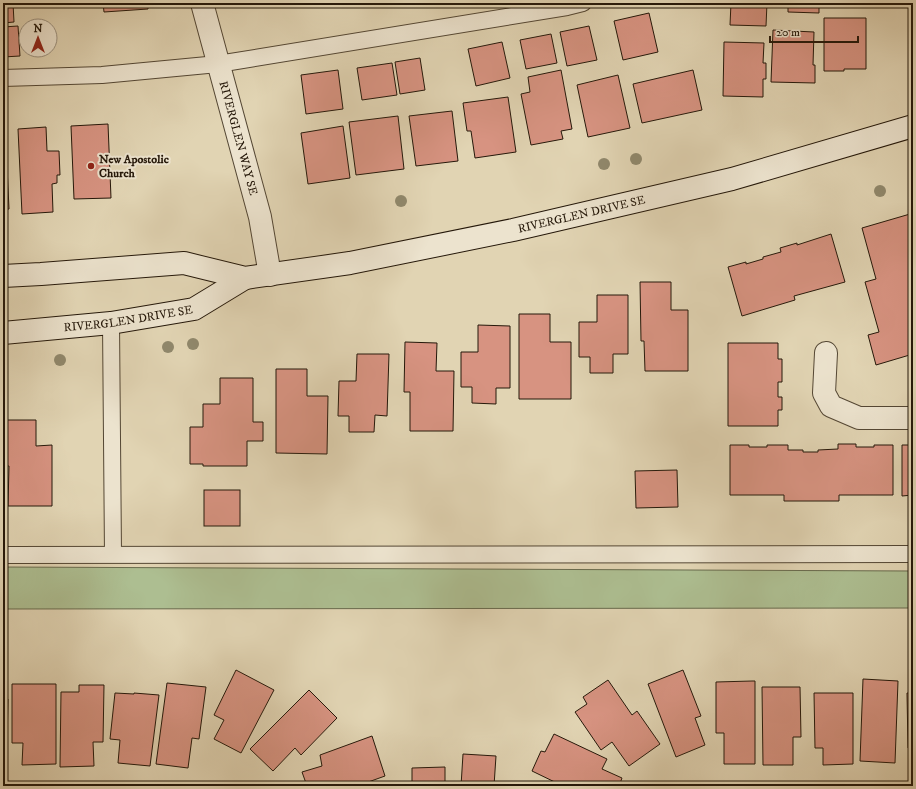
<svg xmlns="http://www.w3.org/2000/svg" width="916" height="789" viewBox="0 0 916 789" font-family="'IM FELL DW Pica',serif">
<rect width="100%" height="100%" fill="#e1d4b3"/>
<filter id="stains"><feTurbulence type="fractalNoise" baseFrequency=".005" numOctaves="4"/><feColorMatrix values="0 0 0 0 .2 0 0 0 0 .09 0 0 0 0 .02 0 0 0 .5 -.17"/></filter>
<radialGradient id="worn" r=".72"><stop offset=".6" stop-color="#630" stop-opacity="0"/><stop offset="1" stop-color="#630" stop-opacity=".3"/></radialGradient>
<!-- green -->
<polygon fill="#adbe91" stroke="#696b4e" points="3,567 913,571 913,608 3,609"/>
<!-- building -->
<g fill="#d79381" stroke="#25180a">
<polygon points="3,3 13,3 14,22 3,23"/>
<polygon points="103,3 148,3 148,9 104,12"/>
<polygon points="731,3 767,3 766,26 730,25"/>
<polygon points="788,3 819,3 819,13 788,12"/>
<polygon points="649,13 658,52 623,60 614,21"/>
<polygon points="824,18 866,18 866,69 844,69 844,71 824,71"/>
<polygon points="18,26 20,56 3,57 3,27"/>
<polygon points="589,26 597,60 567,66 560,32"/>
<polygon points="773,30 814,32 813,65 815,65 815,83 771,82"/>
<polygon points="551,34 557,63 526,69 520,40"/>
<polygon points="502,42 510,78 476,86 468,49"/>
<polygon points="724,42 764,43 763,63 766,63 766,79 763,79 763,97 723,96"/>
<polygon points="420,58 425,90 400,94 395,62"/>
<polygon points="392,63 397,95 362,100 357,68"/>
<polygon points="338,70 343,109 306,114 301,75"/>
<polygon points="561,70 572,129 561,131 563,139 531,145 521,94 530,92 528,77"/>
<polygon points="693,70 702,110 642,123 633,84"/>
<polygon points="618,75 630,128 588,137 577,85"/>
<polygon points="508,97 516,152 475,158 471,131 467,131 463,103"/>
<polygon points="452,111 458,161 416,166 409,116"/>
<polygon points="398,116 404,169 356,175 349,122"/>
<polygon points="108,124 111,198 74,199 71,126"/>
<polygon points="343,126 350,178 308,184 301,133"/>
<polygon points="46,127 47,151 59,151 60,175 57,175 57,183 52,184 53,212 22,214 18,129"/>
<polygon points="3,145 6,145 9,209 3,210"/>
<polygon points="910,214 913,224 913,354 876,365 868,335 879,332 865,282 876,279 862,228"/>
<polygon points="831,234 845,282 794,296 795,300 742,316 728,267 746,262 746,264 763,259 763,257 781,252 780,248 797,243 797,245"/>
<polygon points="640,282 671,282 671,310 688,310 688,371 645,371 644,341 641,341"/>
<polygon points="597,295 628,295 628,354 613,354 613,373 590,373 590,357 579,357 579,322 597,322"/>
<polygon points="519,314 550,314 550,342 571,342 571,399 519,399"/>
<polygon points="478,325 510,326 510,388 496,388 496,404 472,403 472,387 461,387 461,352 478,352"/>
<polygon points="405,342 437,343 436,371 454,371 453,431 410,431 410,392 404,392"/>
<polygon points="728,343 778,343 778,359 782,359 782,382 778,382 778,397 782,397 782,410 778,410 778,426 728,426"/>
<polygon points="357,354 389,354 387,416 375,415 374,432 349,432 349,416 338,416 339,381 356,381"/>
<polygon points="276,369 307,369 307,396 328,396 327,454 276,453"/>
<polygon points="220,378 253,378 253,422 263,422 263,441 247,441 247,466 203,466 203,464 190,464 190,427 203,427 203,404 220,404"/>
<polygon points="4,420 36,420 36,446 52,445 52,506 8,506 9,466 4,466"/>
<polygon points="838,444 856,444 856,447 874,447 874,445 893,445 893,495 839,495 839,501 784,501 784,495 730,495 730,445 749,445 749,447 767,447 767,445 788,445 788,450 803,450 803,452 818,452 818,450 838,449"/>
<polygon points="902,445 913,445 913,495 902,496"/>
<polygon points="677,470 678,507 636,508 635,471"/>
<rect x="204" y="490" width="36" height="36"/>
<polygon points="236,670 274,690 241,753 214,739 224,720 214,715"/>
<polygon points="683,670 701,716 695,718 705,745 676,757 648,684"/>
<polygon points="863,679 898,681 895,763 860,761"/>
<polygon points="608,680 632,715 637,711 660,744 629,766 612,742 601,750 575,712 587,704 583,697"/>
<polygon points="752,681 755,681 755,764 724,764 724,733 716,733 716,682"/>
<polygon points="167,683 206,687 199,739 192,738 188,768 156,764"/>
<polygon points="12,684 56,684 56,764 22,765 23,743 12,743"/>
<polygon points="79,685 104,685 103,742 93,742 94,766 60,767 61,692 79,692"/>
<polygon points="762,687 800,687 801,737 793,737 793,765 763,765"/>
<polygon points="309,690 337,718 301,755 295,748 273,771 250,749"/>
<polygon points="115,693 134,694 134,693 159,695 150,766 118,763 120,740 110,739"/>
<polygon points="814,693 853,693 853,764 823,765 823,748 815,748"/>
<polygon points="907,693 913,693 913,748 908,748"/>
<polygon points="3,699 8,699 7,744 3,744"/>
<polygon points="554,734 607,759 602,769 622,778 619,786 563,786 532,771 541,751 545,752"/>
<polygon points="372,736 385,776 357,786 307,786 302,772 322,766 320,755"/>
<polygon points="463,754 496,756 494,786 461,786"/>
<polygon points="445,767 445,786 412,786 412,768"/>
</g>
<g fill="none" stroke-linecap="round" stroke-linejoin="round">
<!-- lane casing -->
<g stroke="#544734" stroke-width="18">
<g id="lane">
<polyline points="3,78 102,75 218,64 567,7 583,3"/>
<polyline points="111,323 113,554"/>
<polyline points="3,555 913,554"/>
</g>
</g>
<!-- street casing -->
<g stroke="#544734" stroke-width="24">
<g id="street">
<path id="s1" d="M202 3 260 217 270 275"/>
<polyline points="826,353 824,393 831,406 859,418 913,418"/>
</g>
</g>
<!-- secondary casing -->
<g stroke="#25180a" stroke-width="24">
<g id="secondary">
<path id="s2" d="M3 276 41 274 184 263 245 278 350 263 513 230 732 179 913 126"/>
<path id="s3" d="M3 333 111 323 194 309 245 278"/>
</g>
</g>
<!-- lane -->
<use href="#lane" stroke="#ece3ce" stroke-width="16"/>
<!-- street -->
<use href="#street" stroke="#ece3ce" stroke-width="22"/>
<!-- secondary -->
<use href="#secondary" stroke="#ece3ce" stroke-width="22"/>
</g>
<!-- trees -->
<g fill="#90886c">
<circle cx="636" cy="159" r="6"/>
<circle cx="604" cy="164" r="6"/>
<circle cx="880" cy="191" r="6"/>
<circle cx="401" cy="201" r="6"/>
<circle cx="193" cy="344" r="6"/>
<circle cx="168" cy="347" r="6"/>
<circle cx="60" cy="360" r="6"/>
</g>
<!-- markers -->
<circle fill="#8f2418" stroke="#ece3ce" stroke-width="1.5" cx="91" cy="166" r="4"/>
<g text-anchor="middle" stroke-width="4" stroke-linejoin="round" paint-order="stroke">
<!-- street labels -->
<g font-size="12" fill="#25180a" stroke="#ece3ce">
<text dy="4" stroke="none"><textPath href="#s1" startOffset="140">RIVERGLEN WAY SE</textPath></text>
<text dy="4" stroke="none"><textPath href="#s2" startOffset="587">RIVERGLEN DRIVE SE</textPath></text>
<text dy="4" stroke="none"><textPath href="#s3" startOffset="126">RIVERGLEN DRIVE SE</textPath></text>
</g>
<!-- poi labels -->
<g font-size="12" font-weight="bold" fill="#25180a" stroke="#ece3ce" text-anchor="start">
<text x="99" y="163">New Apostolic<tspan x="99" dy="14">Church</tspan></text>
</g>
</g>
<!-- margin -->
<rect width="916" height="789" fill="none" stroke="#e1d4b3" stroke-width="16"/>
<rect x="4" y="4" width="908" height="781" fill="none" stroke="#25180a" stroke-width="2"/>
<rect x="8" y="8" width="900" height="773" fill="none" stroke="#25180a"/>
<!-- north arrow -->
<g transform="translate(38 38)"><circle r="19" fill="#ece3ce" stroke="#9c9280"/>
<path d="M0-3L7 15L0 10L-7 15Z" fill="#8f2418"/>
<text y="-6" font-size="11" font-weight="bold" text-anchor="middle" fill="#25180a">N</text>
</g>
<!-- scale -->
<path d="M770 36v6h88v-6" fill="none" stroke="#25180a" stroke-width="2"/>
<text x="776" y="36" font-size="12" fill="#25180a" stroke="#ece3ce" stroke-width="3" paint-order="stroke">20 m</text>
<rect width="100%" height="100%" filter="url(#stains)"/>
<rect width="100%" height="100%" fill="url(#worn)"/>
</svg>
